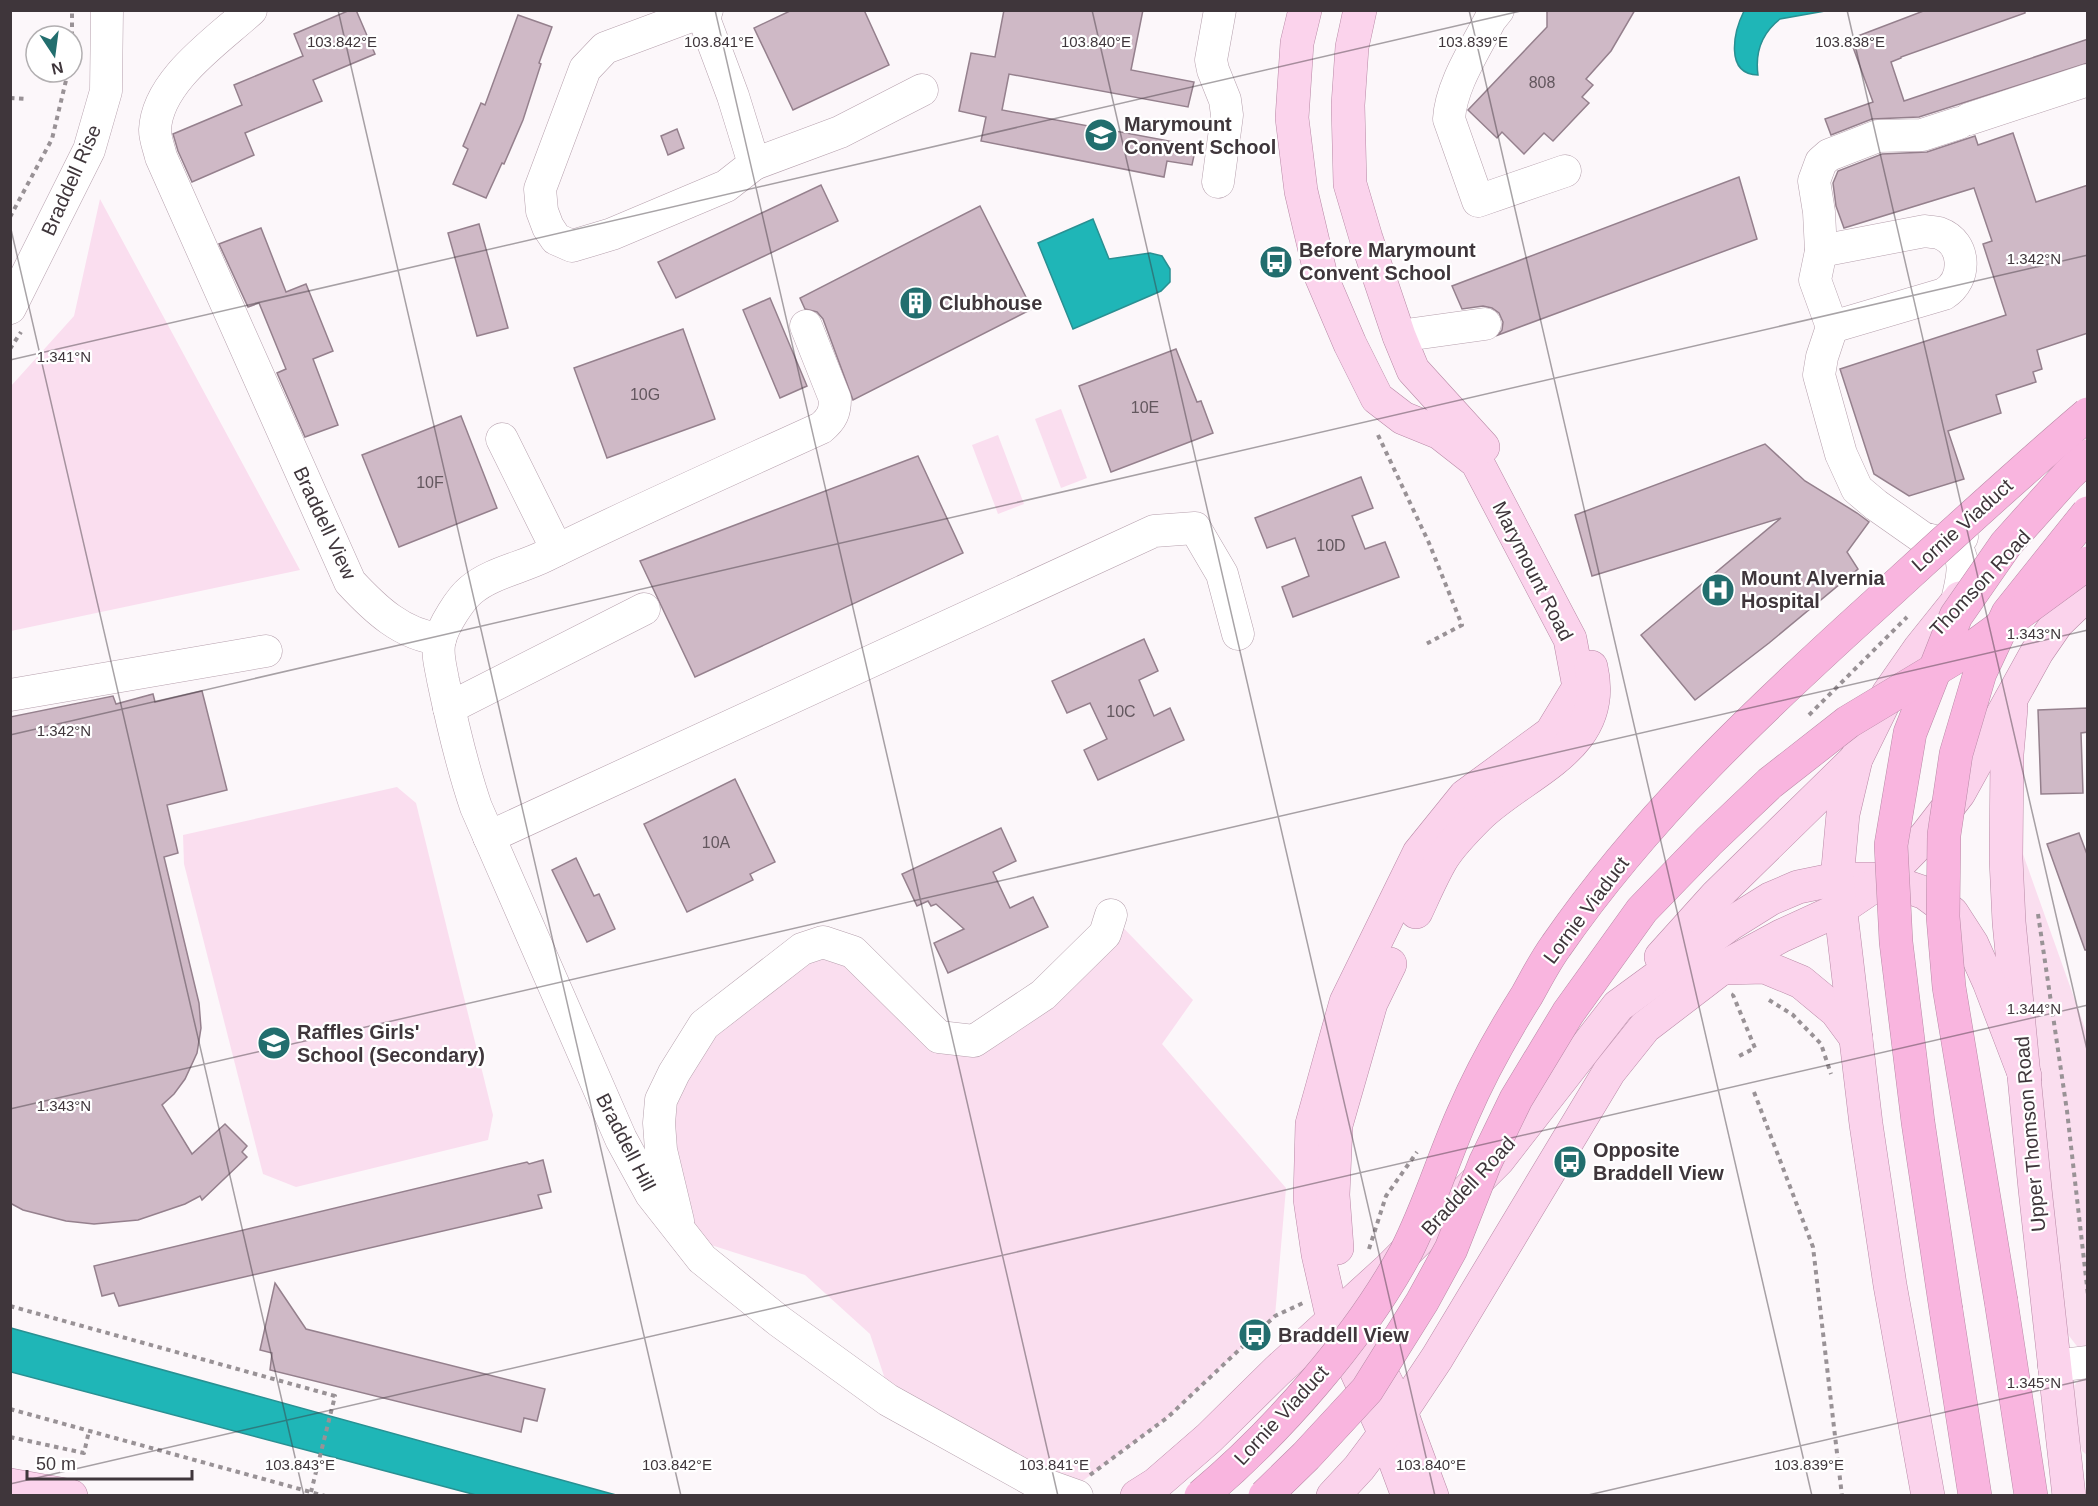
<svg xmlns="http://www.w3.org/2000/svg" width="2098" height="1506" font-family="Helvetica,sans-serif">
	<rect width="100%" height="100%" fill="#fcf7fa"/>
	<!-- green -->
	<g fill="#fadeef">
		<path d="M100 199 300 570 11 631V386L74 316Z"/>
		<path d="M1061 409 1087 478 1061 488 1035 419Z"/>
		<path d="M998 435 1024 504 998 514 972 445Z"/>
		<path d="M397 787 416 803 493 1115 488 1140 296 1187 263 1174 184 864 183 835Z"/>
		<path d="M2008 812 2087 1034V1363L2086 1358 2063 1328Z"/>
		<path d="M1111 915 1193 1000 1162 1044 1286 1188 1275 1316 1168 1417 1072 1489 891 1397 870 1334 805 1275 683 1236 667 1173 674 1073 704 1025 823 942 939 1037 974 1041Z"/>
		<path d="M2087 1371V1455L2082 1451 2072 1407 2073 1387Z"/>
	</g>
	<!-- water -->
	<g fill="#1fb6b7" stroke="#299092" stroke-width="1.5">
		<path d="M1744 11V10L1825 11 1780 19C1762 33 1755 53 1758 75 1724 74 1734 31 1744 11Z"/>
		<path d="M1093 219 1109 259 1150 253 1162 256 1170 269V282L1161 291 1073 329 1038 243Z"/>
		<path d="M11 1328 616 1495H476L11 1372Z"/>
	</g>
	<!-- building -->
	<g fill="#cfb9c6" stroke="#95808d" stroke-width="1.5">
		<path d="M350 10H356L375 54 313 80 322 101 245 133 254 155 192 182 178 151 173 134 242 105 234 85 303 56 294 34Z"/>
		<path d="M792 10H864L889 65 793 110 754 28Z"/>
		<path d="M1004 10H1143L1131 70 1194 82 1188 107 1009 74 1002 110 1196 146 1192 165 1167 161 1164 177 981 141 986 117 959 111 971 53 995 57Z"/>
		<path d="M1547 10H1635L1611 51 1586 79 1593 85 1582 97 1589 103 1553 141 1544 133 1524 154 1502 132 1497 138 1468 110 1547 27Z"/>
		<path d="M1926 10H2025V13L1901 57V58L1891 62 1904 101 2088 39V63L1919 117 1872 119 1831 135 1825 119 1873 102 1850 39Z"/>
		<path d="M518 15 552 27 539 63 541 64 523 120 504 164 502 163 486 198 453 184 468 149 463 146 481 103 485 105Z"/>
		<path d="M677 129 684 148 668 155 661 136Z"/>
		<path d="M2013 133 2036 202 2088 185V333L2037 350 2042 369 2033 372 2036 382 1996 395 2001 413 1948 431 1964 479 1909 496 1874 474 1840 369 2006 315 1983 244 1992 241 1974 188 1844 228 1836 206 1833 183 1838 171 1882 154 1927 152 1975 136 1978 145Z"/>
		<path d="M1739 177 1757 239 1498 335 1502 330 1503 322 1499 313 1492 308 1483 306 1462 309 1452 286Z"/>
		<path d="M821 185 838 221 676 298 658 262Z"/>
		<path d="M980 206 1032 309 853 400 823 319 817 312 805 309 800 298Z"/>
		<path d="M479 224 508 328 477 336 448 233Z"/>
		<path d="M261 228 286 292 306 284 333 351 313 359 338 425 305 437 277 373 286 369 259 303 248 307 219 244Z"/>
		<path d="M770 298 807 386 780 398 743 310Z"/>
		<path d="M683 329 715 419 607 458 574 368Z"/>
		<path d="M1176 349 1197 402 1201 401 1213 433 1111 472 1079 386Z"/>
		<path d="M461 416 497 508 399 547 362 455Z"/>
		<path d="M1765 444 1805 481 1857 513 1869 522 1847 552 1858 569 1769 643 1695 700 1641 635 1781 518 1592 576 1575 515Z"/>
		<path d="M918 456 963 553 695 677 640 561Z"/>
		<path d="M1361 477 1373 508 1352 516 1365 549 1385 542 1399 577 1293 617 1282 587 1309 576 1295 538 1267 548 1255 518Z"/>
		<path d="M1144 639 1158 671 1139 680 1154 716 1170 708 1184 740 1098 780 1084 750 1107 739 1090 703 1067 713 1052 681Z"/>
		<path d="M202 691 227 790 167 805 178 853 164 857 199 1003 201 1028 197 1053 185 1079 174 1094 162 1105 192 1154 225 1124 247 1146 242 1152 247 1157 202 1200 200 1196 185 1204 138 1220 94 1224 66 1221 23 1210 10 1203V717L113 696 116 704 153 694 155 702Z"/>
		<path d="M2088 708V732L2081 733 2083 793 2041 794 2038 710Z"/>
		<path d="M735 779 775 862 750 874 753 880 687 912 644 824Z"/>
		<path d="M1001 828 1016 861 993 872 1010 908 1033 897 1048 927 948 973 934 943 964 929 936 904 931 906 928 901 917 906 902 874Z"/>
		<path d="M2079 833 2088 857V950H2085L2047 844Z"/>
		<path d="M576 858 594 896 599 894 615 929 587 942 552 870Z"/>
		<path d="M543 1160 551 1192 538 1195 542 1208 119 1306 114 1293 102 1296 94 1266 527 1162 529 1164Z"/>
		<path d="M275 1283 306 1329 545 1389 537 1421 524 1418 521 1432 270 1370 272 1353 260 1350Z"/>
	</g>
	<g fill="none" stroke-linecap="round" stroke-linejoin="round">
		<defs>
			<g id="minor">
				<path d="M251 10C217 41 157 81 155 130 155 139 159 148 161 157L350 582C375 609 402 635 440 639"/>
				<path d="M1498 10 1490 20C1475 50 1451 85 1449 119L1478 201 1565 171"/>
				<path d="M702 13 733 96 754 164 726 186 612 234 572 246 556 239 548 227 542 211 540 189 585 69 605 48 707 10"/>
				<path d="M1969 119 2088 80"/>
				<path d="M1959 123 1922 135 1878 136 1829 155 1821 162 1814 181 1819 212 1821 251 1815 280 1832 327 1822 357 1819 375 1841 454 1857 489 1876 505 1923 538 1938 542 1953 544 1962 537"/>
				<path d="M754 164 840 132 922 90"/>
				<path d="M1218 182 1227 115 1225 100 1213 70 1211 60 1220 10"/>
				<path d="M1821 251 1925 231C1929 232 1935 232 1939 233 1967 243 1967 280 1944 294L1832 327"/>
				<path d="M10 308 89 150 106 91 107 10"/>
				<path d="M806 326 835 399C835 412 832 419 821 428 729 470 636 511 545 556 521 568 491 573 471 590 460 599 443 626 440 640 436 652 441 668 443 680 452 723 462 766 476 807L621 1139 651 1194 702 1259 779 1321 888 1400 1032 1480 1077 1496"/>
				<path d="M1399 336 1485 324"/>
				<path d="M502 439 557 550"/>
				<path d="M1953 544C1969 561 1961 581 1957 601"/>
				<path d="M10 695 266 651"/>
				<path d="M449 708 644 609"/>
				<path d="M489 837 1154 531 1195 528 1222 574 1238 634"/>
				<path d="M678 1221 661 1150 659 1123 661 1100 674 1073 704 1025 802 949 823 942 853 952 939 1037 974 1041 1043 995 1105 934 1111 915"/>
				<path d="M2054 1366 2088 1362"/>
			</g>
			<g id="major">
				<path d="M1305 10 1297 43 1292 118 1301 191 1321 276 1350 344 1377 398 1403 418 1440 433 1477 462 1570 639 1579 687 1551 733 1465 796 1419 853 1346 1002 1312 1124 1310 1199 1318 1254 1333 1320 1385 1434 1408 1496"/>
				<path d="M1360 10 1352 47 1348 105 1350 184 1366 238 1399 336 1413 370 1483 447"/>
				<path d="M2011 708 2007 754 2006 859 2009 922 2035 1189 2069 1496"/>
				<path d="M1416 912C1424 895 1432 876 1442 859 1451 844 1466 829 1478 817 1525 771 1610 748 1591 667"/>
				<path d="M1661 957 1716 896 1856 759"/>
				<path d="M1725 968 1765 967 1801 982 1836 1011 1856 1038"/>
				<path d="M1337 1248 1333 1195 1336 1125 1371 1003 1390 964"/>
				<path d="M1373 1356 1401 1412 1432 1496"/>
				<path d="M10 1485 71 1496"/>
				<path d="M1137 1496 1156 1484 1209 1438 1277 1371 1389 1269 1498 1160 1618 1006 1730 924 1770 899 1798 887 1837 879H1884L1925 893 1952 913 1972 944 1989 982 2025 1076"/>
				<path d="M1333 1496 1359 1468 1401 1412 1437 1358 1609 1072 1645 1027 1722 968 1781 936 1840 909 1884 879 1925 837 1959 793 2037 652 2057 623 2088 593"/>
				<path d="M1928 1496 1890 1285 1866 1124 1837 879 1843 814 1856 759 1888 694 1920 648 1960 598"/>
			</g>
			<g id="highway">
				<path d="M2001 1301 2031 1496"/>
				<path d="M1946 1310 1975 1496"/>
			</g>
		</defs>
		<!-- minor casing -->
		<use href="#minor" stroke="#b6a0ad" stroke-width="33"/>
		<!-- major casing -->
		<use href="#major" stroke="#b889a6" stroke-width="34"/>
		<!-- highway casing -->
		<use href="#highway" stroke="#b889a6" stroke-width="34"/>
		<!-- path -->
		<g stroke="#999296" stroke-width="4" stroke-dasharray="4.5 4.5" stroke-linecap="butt">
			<path d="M72 36V10"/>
			<path d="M10 98 26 99"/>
			<path d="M10 217 52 139 68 72"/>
			<path d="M10 349 21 332"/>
			<path d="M1378 435 1429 543 1462 625 1426 644"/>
			<path d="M1809 715 1907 617"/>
			<path d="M2038 914 2067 1111 2088 1295"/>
			<path d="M1734 994 1733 995 1755 1048 1739 1056"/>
			<path d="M1769 1000 1793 1015 1821 1044 1831 1074"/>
			<path d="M1754 1092 1813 1247 1842 1496"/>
			<path d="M1369 1249 1386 1196 1417 1152"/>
			<path d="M10 1306 335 1396 311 1492"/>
			<path d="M10 1409 325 1496"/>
			<path d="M10 1437 84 1453 89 1431"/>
			<path d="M1090 1475 1168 1417 1275 1316 1303 1303"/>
		</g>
		<!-- minor -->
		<use href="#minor" stroke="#fff" stroke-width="32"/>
		<!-- major -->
		<use href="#major" stroke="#fbd3ec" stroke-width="33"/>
		<!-- highway -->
		<use href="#highway" stroke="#f9b5df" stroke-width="33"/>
		<defs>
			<g id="highway-bridge">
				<path d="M2001 1301 1949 987 1943 917 1944 835 1956 754 1980 673 2008 613 2088 513"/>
				<path d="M1946 1310 1918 1122 1896 942 1891 845 1910 733 1956 616 2006 544 2068 475 2088 456"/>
				<path d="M1201 1496C1277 1432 1359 1339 1406 1252 1429 1207 1443 1159 1463 1114 1481 1072 1503 1033 1527 995 1536 979 1545 961 1556 946 1645 817 1760 709 1876 604 1946 540 2015 476 2088 414"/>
				<path d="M1265 1496 1306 1456 1367 1390 1422 1302 1451 1249 1485 1163 1516 1099 1568 1013 1642 910 1709 841 1770 783 1848 722 1976 645 2088 563"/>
			</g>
		</defs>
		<!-- highway-bridge casing -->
		<use href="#highway-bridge" stroke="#b889a6" stroke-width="34" stroke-linecap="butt"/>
		<!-- highway-bridge -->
		<use href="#highway-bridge" stroke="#f9b5df" stroke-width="33"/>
	</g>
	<!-- ticks -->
	<path fill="none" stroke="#3f363b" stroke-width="1.5" stroke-opacity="0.45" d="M338 10 681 1496M715 10 1058 1496M1092 10 1435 1496M1469 10 1812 1496M1847 10 2088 1054M10 225 304 1496M10 360 1525 10M10 735 2088 255M10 1109 2088 630M10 1484 2088 1005M1584 1496 2088 1379"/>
	<!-- icons -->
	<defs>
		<symbol id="school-disc" viewBox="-11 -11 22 22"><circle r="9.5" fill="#226e6e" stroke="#fff"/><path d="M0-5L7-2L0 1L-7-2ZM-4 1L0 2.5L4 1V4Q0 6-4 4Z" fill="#fff"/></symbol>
		<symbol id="bus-disc" viewBox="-11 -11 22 22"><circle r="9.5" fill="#226e6e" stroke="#fff"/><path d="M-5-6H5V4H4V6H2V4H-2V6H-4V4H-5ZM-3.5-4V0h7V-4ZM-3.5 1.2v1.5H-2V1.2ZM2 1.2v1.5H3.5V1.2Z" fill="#fff"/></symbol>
		<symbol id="building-disc" viewBox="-11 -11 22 22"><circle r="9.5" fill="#226e6e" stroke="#fff"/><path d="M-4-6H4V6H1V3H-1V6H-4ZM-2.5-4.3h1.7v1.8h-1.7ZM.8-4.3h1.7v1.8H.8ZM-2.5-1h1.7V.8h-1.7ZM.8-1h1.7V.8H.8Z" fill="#fff"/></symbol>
		<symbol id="hospital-disc" viewBox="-11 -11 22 22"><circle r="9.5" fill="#226e6e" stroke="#fff"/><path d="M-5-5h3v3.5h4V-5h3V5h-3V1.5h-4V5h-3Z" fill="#fff"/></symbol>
	</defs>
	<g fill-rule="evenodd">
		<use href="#school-disc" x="1082" y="116" width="38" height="38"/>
		<use href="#bus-disc" x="1257" y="243" width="38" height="38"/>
		<use href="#building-disc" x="897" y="284" width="38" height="38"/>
		<use href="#hospital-disc" x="1699" y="571" width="38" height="38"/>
		<use href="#school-disc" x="255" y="1024" width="38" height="38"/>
		<use href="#bus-disc" x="1551" y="1143" width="38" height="38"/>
		<use href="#bus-disc" x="1236" y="1316" width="38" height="38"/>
	</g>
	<g text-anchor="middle" stroke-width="4.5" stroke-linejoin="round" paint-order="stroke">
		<!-- number labels -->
		<g font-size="16" fill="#63575e">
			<text x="1542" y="88">808</text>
			<text x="645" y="400">10G</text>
			<text x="1145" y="413">10E</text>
			<text x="430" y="488">10F</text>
			<text x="1331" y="551">10D</text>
			<text x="1121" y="717">10C</text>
			<text x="716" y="848">10A</text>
		</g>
		<!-- poi labels -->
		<g font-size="20" font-weight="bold" fill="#3f363b" stroke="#fff" text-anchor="start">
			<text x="1124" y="131">Marymount<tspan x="1124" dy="23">Convent School</tspan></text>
			<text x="1299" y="257">Before Marymount<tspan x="1299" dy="23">Convent School</tspan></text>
			<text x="939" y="310">Clubhouse</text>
			<text x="1741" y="585">Mount Alvernia<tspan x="1741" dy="23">Hospital</tspan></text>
			<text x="297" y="1039">Raffles Girls'<tspan x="297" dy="23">School (Secondary)</tspan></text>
			<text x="1593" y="1157">Opposite<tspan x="1593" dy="23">Braddell View</tspan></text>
			<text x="1278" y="1342">Braddell View</text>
		</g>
		<!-- street labels -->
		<g font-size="20" fill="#3f363b" stroke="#fff">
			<text transform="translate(71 180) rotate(-66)" y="7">Braddell Rise</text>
			<text transform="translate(325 523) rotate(65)" y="7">Braddell View</text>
			<text transform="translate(1962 525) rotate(-42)" y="7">Lornie Viaduct</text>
			<text transform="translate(1533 571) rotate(63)" y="7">Marymount Road</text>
			<text transform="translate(1980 583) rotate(-47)" y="7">Thomson Road</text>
			<text transform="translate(1586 910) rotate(-53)" y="7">Lornie Viaduct</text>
			<text transform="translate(2030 1134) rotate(-95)" y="7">Upper Thomson Road</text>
			<text transform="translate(626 1142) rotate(63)" y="7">Braddell Hill</text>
			<text transform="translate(1468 1186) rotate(-47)" y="7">Braddell Road</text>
			<text transform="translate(1281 1415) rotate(-47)" y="7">Lornie Viaduct</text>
		</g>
	</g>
	<g font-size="15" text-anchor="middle" fill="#3f363b" stroke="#fff" stroke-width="4.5" stroke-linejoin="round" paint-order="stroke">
		<text x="342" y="47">103.842°E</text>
		<text x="719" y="47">103.841°E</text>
		<text x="1096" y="47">103.840°E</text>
		<text x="1473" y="47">103.839°E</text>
		<text x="1850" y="47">103.838°E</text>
		<text x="2034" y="264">1.342°N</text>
		<text x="64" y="362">1.341°N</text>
		<text x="2034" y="639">1.343°N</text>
		<text x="64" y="736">1.342°N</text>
		<text x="2034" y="1014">1.344°N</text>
		<text x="64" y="1111">1.343°N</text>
		<text x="2034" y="1388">1.345°N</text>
		<text x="300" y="1470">103.843°E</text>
		<text x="677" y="1470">103.842°E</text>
		<text x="1054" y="1470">103.841°E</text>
		<text x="1431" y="1470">103.840°E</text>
		<text x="1809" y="1470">103.839°E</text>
	</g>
	<!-- border -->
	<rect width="2098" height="1506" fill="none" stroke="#3f363b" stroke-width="24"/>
	<!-- north arrow -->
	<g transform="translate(54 54) rotate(167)"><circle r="28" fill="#ffffff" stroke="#b2afb1" stroke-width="1.5"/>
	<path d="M0-4.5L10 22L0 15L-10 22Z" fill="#226e6e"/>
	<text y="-9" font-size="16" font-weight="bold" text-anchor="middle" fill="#3f363b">N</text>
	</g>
	<!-- scale -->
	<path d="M27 1470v9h165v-9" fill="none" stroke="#3f363b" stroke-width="3"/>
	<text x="36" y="1470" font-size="18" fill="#3f363b" stroke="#ffffff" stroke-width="4.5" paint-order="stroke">50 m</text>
</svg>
